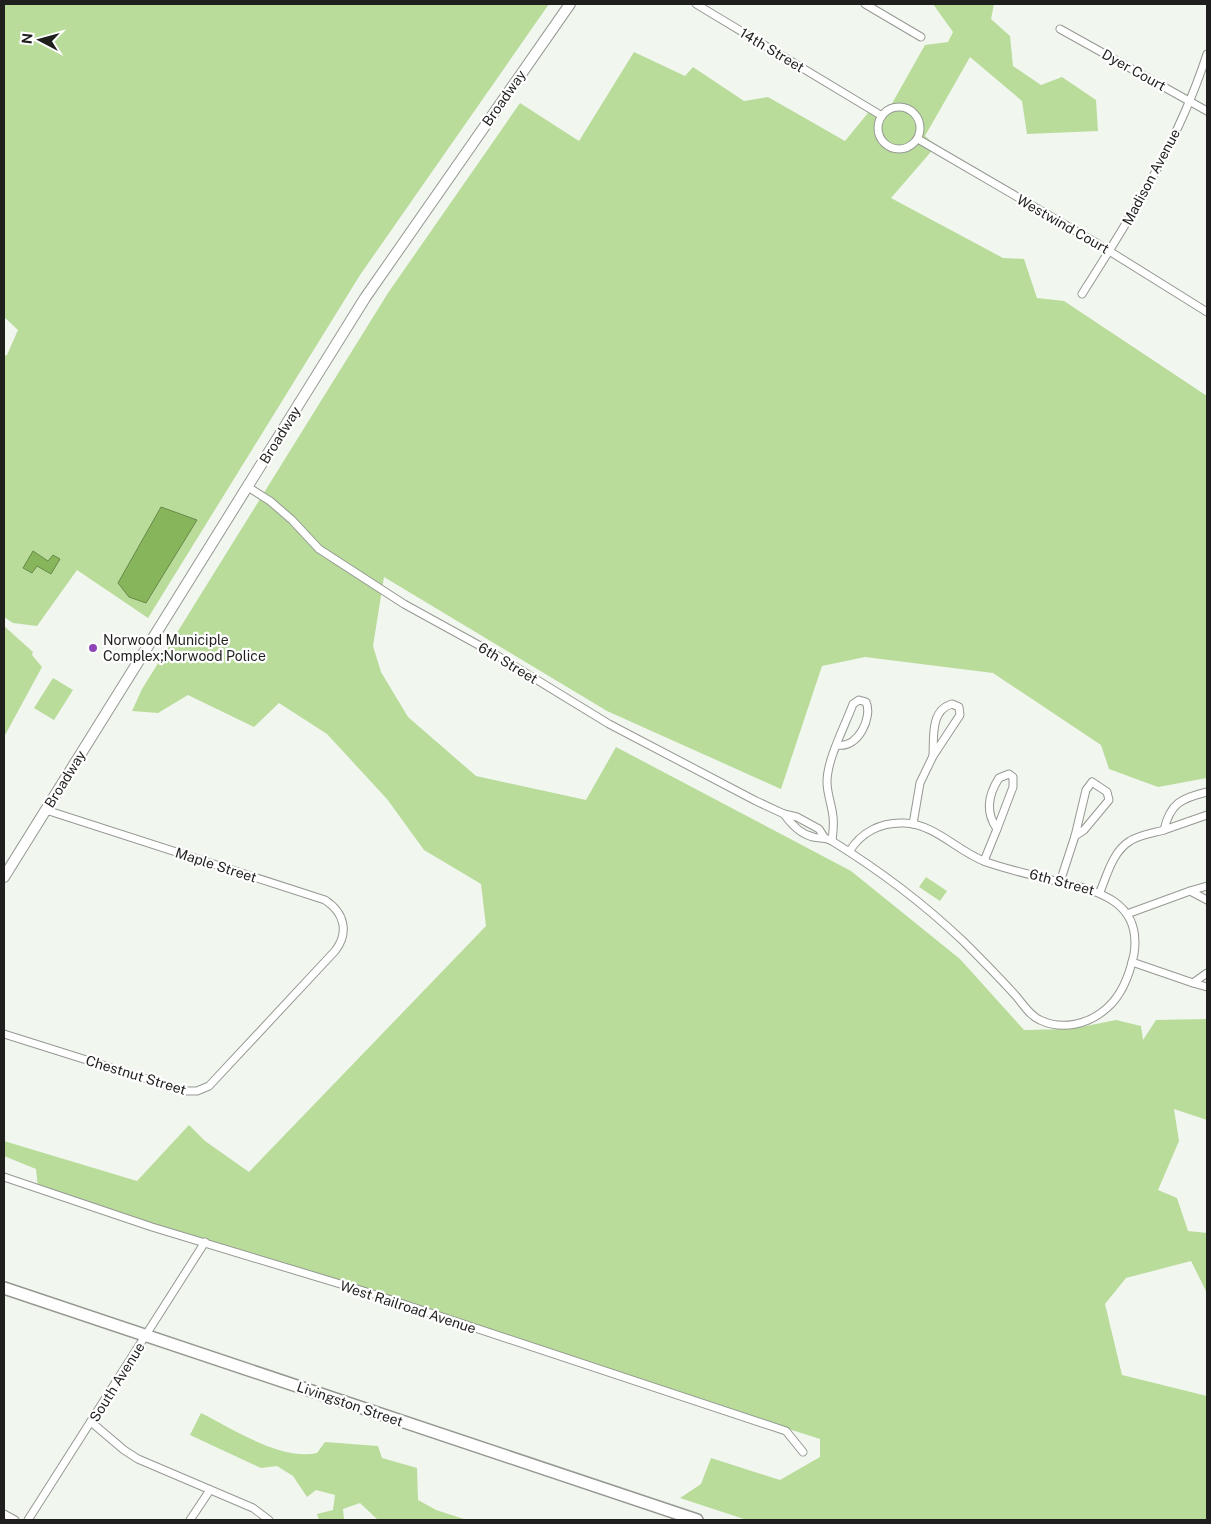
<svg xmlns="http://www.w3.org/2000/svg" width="1211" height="1524" font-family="'Public Sans',sans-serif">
	<rect width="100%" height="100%" fill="#f1f6ee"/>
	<!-- green -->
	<g fill="#b9dc9b">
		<path d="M4 4H549L360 275 148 618 77 570 37 626 13 623 4 617V356L7 355 18 330 4 317Z"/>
		<path d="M933 4H994L991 19 1010 36 1013 66 1041 85 1062 77 1096 100 1098 131 1027 134 1022 101 970 57 925 136 936 146 891 198 1003 258 1024 259 1037 298 1064 301 1207 396V778L1158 787 1109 769 1101 745 993 673 865 657 822 666 781 789 607 711 384 577 373 646 381 672 408 717 476 776 586 800 616 747 851 871 960 959 1024 1030 1071 1029 1116 1020 1141 1026 1143 1040 1156 1020 1207 1019V1120L1174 1109 1179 1141 1158 1190 1177 1198 1188 1231 1207 1233V1293L1191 1261 1126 1278 1105 1304 1122 1375 1207 1396V1520H747L680 1498 701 1484 711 1458 780 1480 820 1457V1439L59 1196 38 1188 36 1169 4 1156V1141L137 1181 189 1125 205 1141 249 1172 486 926 481 884 424 850 387 799 327 734 279 703 254 727 188 695 158 713 132 711 142 689 388 293 520 103 579 141 634 52 685 76 693 67 744 101 768 97 845 141 872 108 886 114 925 45 948 42 953 32Z"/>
		<path d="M4 626 33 652 32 655 42 667 4 737Z"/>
		<path d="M53 678 73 690 54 720 34 708Z"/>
		<path d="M926 877 947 891 940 901 919 887Z"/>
		<path d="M201 1413C233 1429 281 1461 317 1453L325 1442 378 1446 382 1458 417 1468 418 1500 436 1510 467 1520H378L360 1503 343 1509 344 1520H319L317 1514 333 1510 335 1495 316 1490 307 1497 293 1476 277 1466 261 1468 190 1435Z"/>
	</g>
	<!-- water -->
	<g fill="#87b55c" stroke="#688849">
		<path d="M161 507 197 520 146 603 129 597 118 583Z"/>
		<path d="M33 551 48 561 53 555 60 559 51 574 37 566 32 573 23 568Z"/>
	</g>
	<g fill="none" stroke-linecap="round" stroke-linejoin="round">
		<defs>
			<g id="street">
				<path d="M696 4 882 116"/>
				<path d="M865 4 921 37"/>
				<path d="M1060 29 1207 111"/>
				<circle cx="899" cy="128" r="21"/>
				<path d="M918 139 1098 244 1207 312"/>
				<path d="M1082 294C1131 217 1179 141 1207 54"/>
				<path d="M248 487 270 501 292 520 319 549 404 604 493 653 609 724 756 801 784 814 797 817 819 829 824 837"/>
				<path d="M952 704 959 707 960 715 933 756C934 738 930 710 952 704Z"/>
				<path d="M1009 774 1013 777V787L997 829C985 812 988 795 999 778Z"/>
				<path d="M1092 782 1107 792 1109 800 1084 830 1075 836 1086 790Z"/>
				<path d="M1207 792C1182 798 1170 803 1164 830L1207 815"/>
				<path d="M784 814C791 824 800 834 813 837 820 839 825 837 832 841 879 870 923 903 963 941 981 959 999 977 1016 996 1023 1004 1030 1016 1040 1020 1063 1031 1089 1024 1107 1008 1122 995 1130 973 1134 954 1142 902 1099 891 1060 882 1035 876 1009 870 986 862 957 851 935 824 904 823 881 822 861 832 849 852"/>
				<path d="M913 824 920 783 933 756"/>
				<path d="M832 841C833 833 834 825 833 817 832 805 827 794 827 782 827 759 845 726 853 704L859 700 866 702C873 717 858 749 837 745"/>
				<path d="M984 861 997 829"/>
				<path d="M1060 882 1075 836"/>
				<path d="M1207 886 1190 891 1207 900"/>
				<path d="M1100 892C1107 875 1113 851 1130 841 1139 835 1153 833 1164 830"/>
				<path d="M1127 914 1190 891"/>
				<path d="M1132 962 1193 983"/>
				<path d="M1207 973 1193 983 1207 987"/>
				<path d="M4 1034 185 1091H197L209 1086 335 951C349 933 345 913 325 900L46 810"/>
				<path d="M4 1177 152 1227 370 1293 786 1431 803 1452"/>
				<path d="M91 1422 124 1450 138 1459 253 1508 269 1520"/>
				<path d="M4 1514 15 1520"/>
				<path d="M28 1520 205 1242"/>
				<path d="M190 1520 210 1490"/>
			</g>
			<path id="secondary" d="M4 877 365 298 570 4"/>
			<path id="primary" d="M4 1288 697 1520"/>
		</defs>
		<!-- street casing -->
		<use href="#street" stroke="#959992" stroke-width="9"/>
		<!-- secondary casing -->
		<use href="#secondary" stroke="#959992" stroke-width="12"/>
		<!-- primary casing -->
		<use href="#primary" stroke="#959992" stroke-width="14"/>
		<!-- street -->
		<use href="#street" stroke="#fff" stroke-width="7"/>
		<!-- secondary -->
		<use href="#secondary" stroke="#fff" stroke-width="10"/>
		<!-- primary -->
		<use href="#primary" stroke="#fff" stroke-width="11"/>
	</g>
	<!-- markers -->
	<circle fill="#8e45b8" stroke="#fff" stroke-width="2" cx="93" cy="648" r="5"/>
	<g text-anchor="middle" stroke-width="4.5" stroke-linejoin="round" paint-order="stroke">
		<!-- street labels -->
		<g font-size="14" fill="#1f201d" stroke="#fff">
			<text transform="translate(772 50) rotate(31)" y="5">14th Street</text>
			<text transform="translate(1134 70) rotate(29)" y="5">Dyer Court</text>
			<text transform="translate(504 98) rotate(-55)" y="5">Broadway</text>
			<text transform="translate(1151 177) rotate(-62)" y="5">Madison Avenue</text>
			<text transform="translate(1063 224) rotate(30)" y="5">Westwind Court</text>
			<text transform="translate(280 435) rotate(-58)" y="5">Broadway</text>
			<text transform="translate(508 663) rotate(31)" y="5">6th Street</text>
			<text transform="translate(65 779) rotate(-58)" y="5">Broadway</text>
			<text transform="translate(216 865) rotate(18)" y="5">Maple Street</text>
			<text transform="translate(1062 882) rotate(15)" y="5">6th Street</text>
			<text transform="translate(136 1075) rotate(17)" y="5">Chestnut Street</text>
			<text transform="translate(408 1307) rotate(18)" y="5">West Railroad Avenue</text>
			<text transform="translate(117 1382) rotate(-58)" y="5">South Avenue</text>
			<text transform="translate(350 1404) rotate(19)" y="5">Livingston Street</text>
		</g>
		<!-- poi labels -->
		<g font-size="14" fill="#1f201d" stroke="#fff" text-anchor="start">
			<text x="103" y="645">Norwood Municiple<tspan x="103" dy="16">Complex;Norwood Police</tspan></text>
		</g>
	</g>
	<!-- border -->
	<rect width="1211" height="1524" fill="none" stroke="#1f201d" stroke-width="10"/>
	<!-- north arrow -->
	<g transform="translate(40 40) rotate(276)" stroke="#ffffff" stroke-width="4" paint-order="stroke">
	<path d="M0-4L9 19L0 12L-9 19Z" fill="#1f201d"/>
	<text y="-8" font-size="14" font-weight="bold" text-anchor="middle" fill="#1f201d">N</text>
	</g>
</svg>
